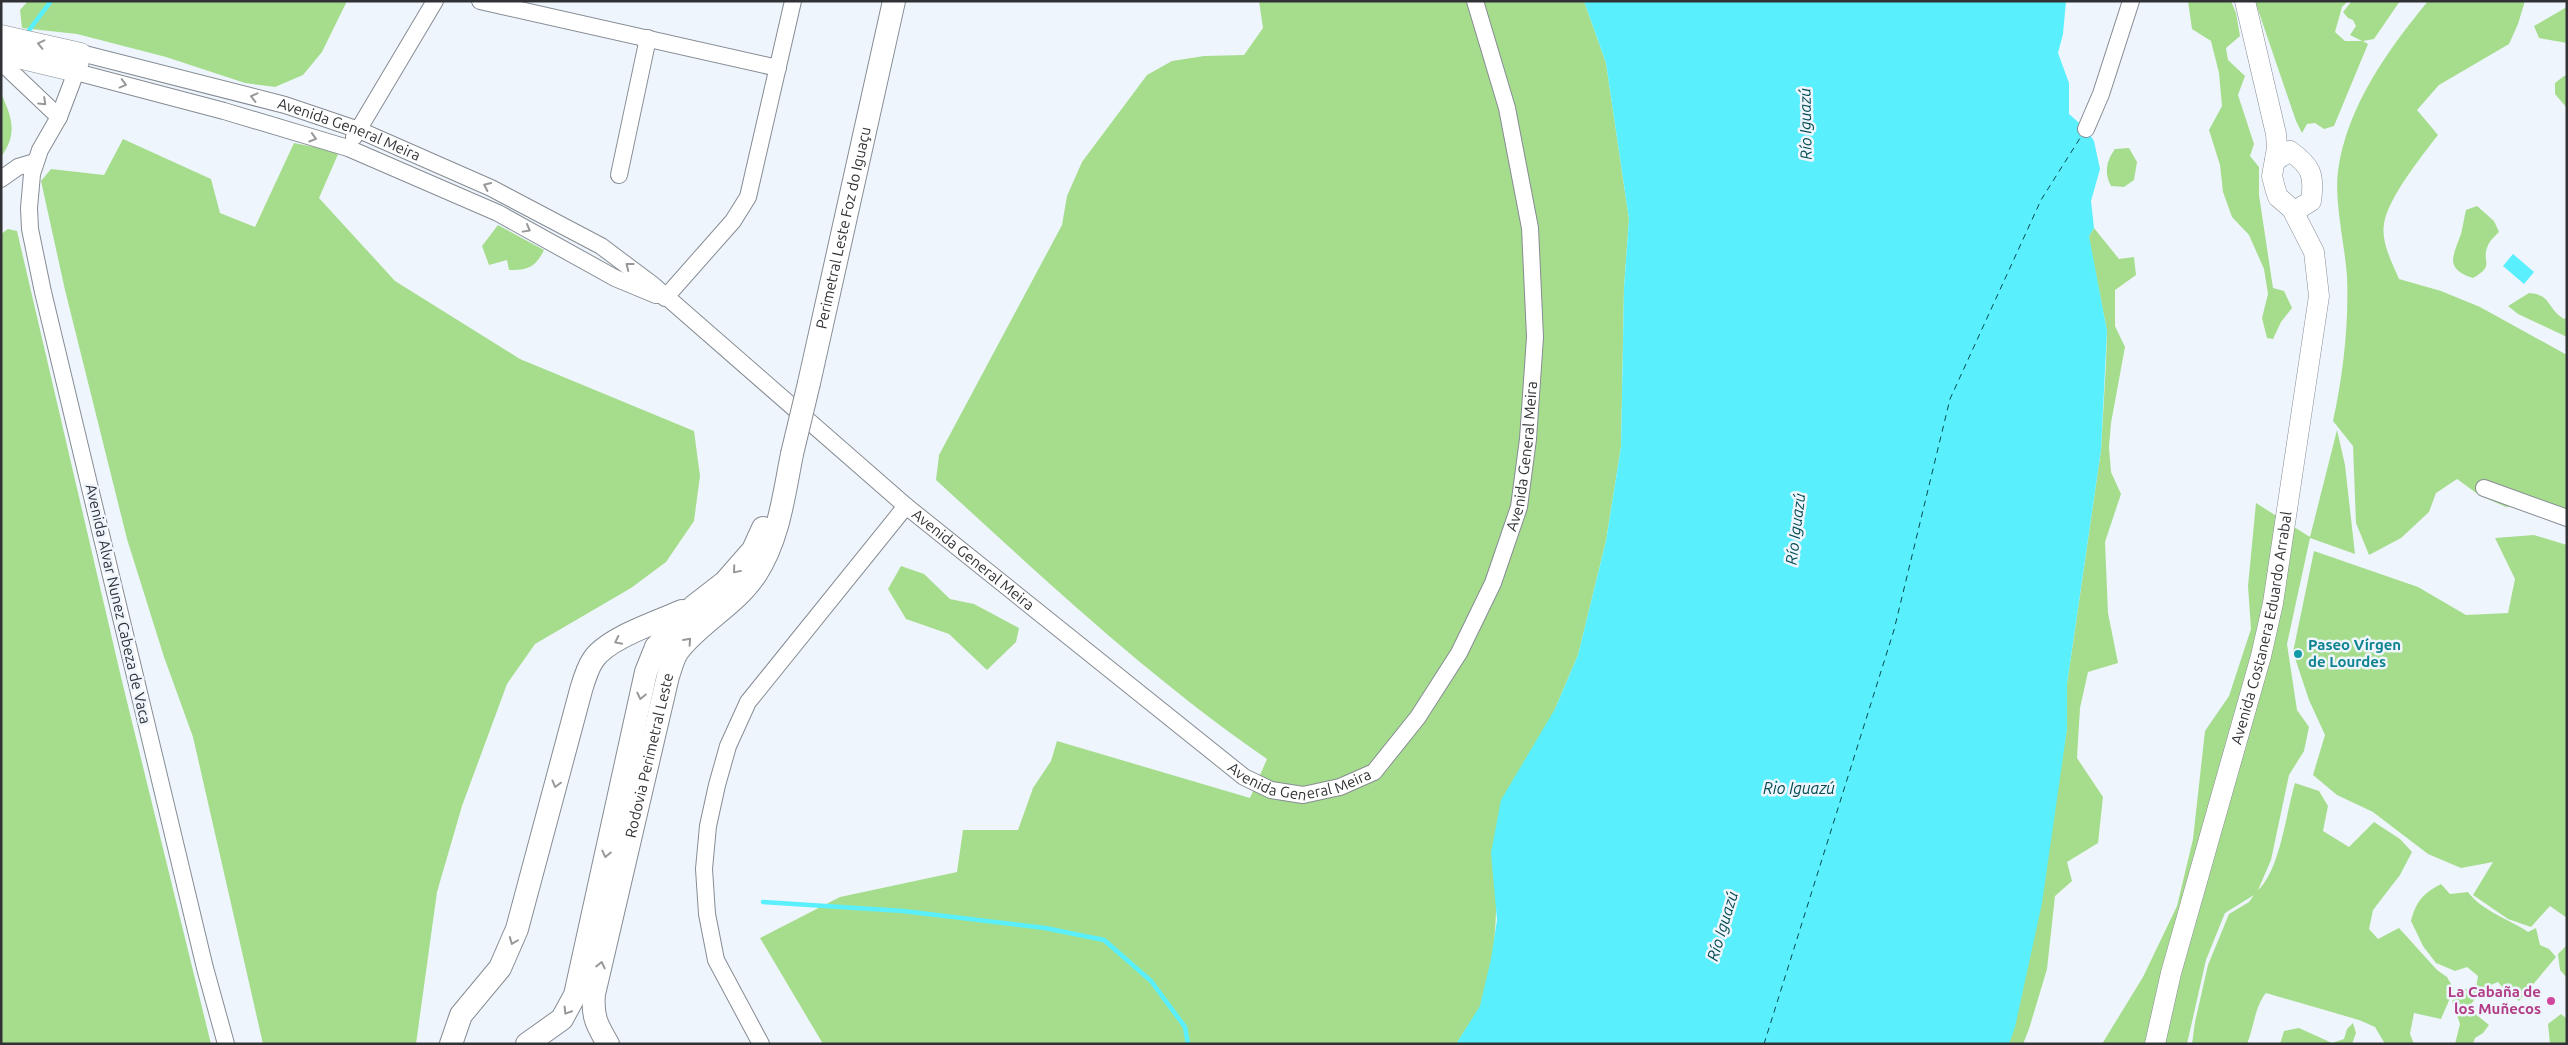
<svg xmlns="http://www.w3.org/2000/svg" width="2568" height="1045" font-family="Ubuntu,sans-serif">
	<rect width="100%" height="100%" fill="#eef5fd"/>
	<!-- green -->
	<g fill="#a6dd8d">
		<path d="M28 1H347L322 52 303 75 275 87 245 83 166 57 77 34 22 28 20 10Z"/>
		<path d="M1259 1H1584L1606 63 1629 219 1624 288 1621 447 1606 541 1578 655 1555 709 1496 900C1497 926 1491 984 1480 1007 1473 1020 1464 1032 1456 1044H823L760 938 840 897 957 872 963 830H1018L1033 788 1051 761 1057 741 1250 798 1267 759C1148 677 1042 577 936 480L939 455 1062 225 1067 196 1082 162 1147 75 1172 61 1204 56 1244 55 1263 28Z"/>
		<path d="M2188 1H2231L2236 13 2240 36 2226 48 2228 60 2245 76 2238 95 2254 144 2250 156 2259 167V195L2273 288 2284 291 2292 308 2281 322 2273 339 2267 338 2262 318 2268 294 2264 269 2249 235 2232 217 2223 192 2220 165 2209 130 2222 106 2219 73 2211 41 2192 29Z"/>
		<path d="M2255 1H2348L2342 7 2335 32 2345 41H2362L2350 35 2356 26 2353 20 2348 18 2343 12 2352 1H2400L2374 39 2363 41 2368 44 2334 126 2324 129 2315 123 2307 124 2302 133 2296 121Z"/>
		<path d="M2428 1H2525L2518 24 2509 44 2439 85 2417 110 2438 135C2421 157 2388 198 2384 224 2381 243 2392 262 2399 279L2441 291 2480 307 2567 355V519L2526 504 2506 507 2479 495 2457 479 2436 493 2429 512 2401 538 2369 555 2356 523 2353 446 2333 421C2343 375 2349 324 2347 277 2345 245 2334 202 2338 171 2347 106 2388 50 2428 1Z"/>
		<path d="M2567 7V43L2539 38 2534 26Z"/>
		<path d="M2564 76H2567V108L2555 94V83Z"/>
		<path d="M1 93C12 118 18 133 1 157Z"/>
		<path d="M123 139 211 179 220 213 255 227 294 143 339 152 319 198 395 281 520 359 694 431 700 476 694 521 666 562 631 588 535 644 507 684 462 806 437 892 416 1044H263L193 737 164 657 127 539 65 290 41 181 51 169 104 175Z"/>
		<path d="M2129 148 2137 162 2134 180 2124 187 2111 186C2104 173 2106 161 2115 149Z"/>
		<path d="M2477 206 2494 221 2499 232C2494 237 2489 241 2487 248 2482 263 2495 265 2473 278 2444 269 2453 256 2461 234 2463 226 2464 218 2466 210Z"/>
		<path d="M498 225 544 250C535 268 528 270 509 270L507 260 489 265 482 246Z"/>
		<path d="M2094 228 2119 259 2134 257 2136 275 2115 290V326L2125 347 2111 423 2109 447 2111 472 2121 494 2105 542 2108 613 2118 663 2088 672 2080 708 2077 758 2103 797 2098 843 2067 862 2072 881 2055 896 2047 969 2029 1029 2023 1044H2009L2019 1006 2067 729V684L2101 450 2106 363 2107 331 2090 244 2089 236Z"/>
		<path d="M8 229 17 231 121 677 211 1044H1V234Z"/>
		<path d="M2529 293C2551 294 2547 309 2564 319L2567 317V337L2518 314 2508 306Z"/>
		<path d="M2337 430 2345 465 2355 554 2310 538 2287 644 2297 710 2309 727 2304 751 2289 775 2271 860 2258 890C2280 870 2286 813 2295 783L2319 791 2328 806 2323 831 2349 847 2374 822 2400 839 2412 852 2400 875 2373 910 2369 929 2378 939 2399 928 2437 970 2447 977 2454 989 2441 1019 2414 1013 2410 1034 2414 1044H2385L2375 1027 2359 1020 2266 993C2255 1006 2254 1027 2247 1044H2192L2195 1022 2208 965 2229 914 2249 902 2254 895 2225 913 2206 960 2187 1044H2102L2143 977 2177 906 2193 839 2205 731 2229 696 2251 629 2248 586 2256 503 2310 537Z"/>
		<path d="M2534 535 2567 545V918L2550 906 2531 927 2508 919 2473 895 2493 862 2461 868 2428 854 2373 812 2337 795 2313 775 2325 735 2309 700 2293 652 2314 551 2418 587 2466 615 2508 613 2515 579 2495 538Z"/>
		<path d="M901 566 924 574 950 599 974 604 1019 628 1016 642 987 670 949 634 906 619 888 589Z"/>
		<path d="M2441 884 2450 894 2468 892C2482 911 2509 919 2528 932L2536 928 2540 945 2549 949 2556 957 2519 1001 2507 993 2498 982C2484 987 2477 996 2468 1008L2489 1025 2483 1033 2475 1038 2473 1044H2455L2460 1024 2452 1001 2464 989 2476 988 2478 976 2467 967 2455 971 2436 963 2423 946 2411 921C2416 902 2423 893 2441 884Z"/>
		<path d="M2567 945V978L2560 970 2558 954Z"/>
		<path d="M2561 1014 2567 1019V1044H2550L2548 1024Z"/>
		<path d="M2353 1023 2356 1033 2352 1044H2280L2284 1031 2299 1028 2332 1043 2344 1039 2347 1029Z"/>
	</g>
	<!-- water -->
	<g fill="#59effd">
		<path d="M1584 1H2066L2063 34 2058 53 2069 83V114L2086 129 2094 141 2100 169 2091 201 2094 228 2089 236 2107 331 2101 450 2067 684V729L2042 903 2015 1027 2009 1044H1456L1480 1006 1491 959 1497 920 1491 853 1501 800 1555 709 1578 655 1606 541 1621 447 1624 288 1629 219 1606 63Z"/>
		<path d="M2513 254 2534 272 2524 284 2503 266Z"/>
	</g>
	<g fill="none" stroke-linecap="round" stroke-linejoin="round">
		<!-- stream -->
		<g stroke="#59effd" stroke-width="4.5">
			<path d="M27 33 51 1"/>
			<path d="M763 902 903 911 1045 928 1104 940 1151 981 1185 1027 1188 1044"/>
		</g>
		<!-- ferry -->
		<path stroke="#054b51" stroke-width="1" stroke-dasharray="6 5" stroke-linecap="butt" d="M1764 1044 1894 630 1950 399 2041 200 2082 135"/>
		<defs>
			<g id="minor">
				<path d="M480 1 778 68"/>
				<path id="s1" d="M81 53 285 105 359 130 491 188 601 246 653 285 906 506 1244 777 1271 790 1303 795 1340 787 1374 772 1418 717 1459 653 1493 583 1519 507 1528 439 1535 337 1530 228 1507 108 1475 1"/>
				<path d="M1 62 59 117"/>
				<path d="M2086 129 2101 94 2131 1"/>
				<path d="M354 137 435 1"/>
				<path d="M619 175 648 38"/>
				<path d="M1 179 18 167 35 162"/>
				<path d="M665 298 733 221 748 197 793 1"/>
				<path d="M2484 488 2567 518"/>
				<path d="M226 1044 205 968 43 292 30 229 29 208 32 174 40 150 59 117 76 72 224 111 348 148 498 213 615 278 656 295"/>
				<path d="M761 1044 716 960 707 914 704 869 708 826 717 785 728 746 748 702 906 506"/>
			</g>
			<g id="major">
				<path d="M1 35 81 53 76 72 1 54"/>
				<path d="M2275 161 2290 151C2311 166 2315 175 2311 201L2298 209H2292"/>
				<path id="s2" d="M2155 1044 2171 973 2261 656 2273 603 2319 296 2314 252 2292 209 2278 197 2275 188 2272 176 2277 148 2276 134 2245 1"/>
			</g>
			<g id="highway">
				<path id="s3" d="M809 383 894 1"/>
				<path d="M451 1044 461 1015 500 968 517 929 581 690C584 680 587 669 593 660 607 638 658 622 682 611"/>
				<path d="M527 1044 562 1019 575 995 646 672 656 647 694 606 725 582 753 550 763 528"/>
				<path id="s4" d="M608 1044C597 1025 592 1017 594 994L668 676C671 668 673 658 678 651 700 622 736 605 756 574 779 539 784 494 792 454"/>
			</g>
		</defs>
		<!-- minor casing -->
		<use href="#minor" stroke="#868c93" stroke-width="18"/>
		<!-- major casing -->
		<use href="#major" stroke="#868c93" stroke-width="21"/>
		<!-- highway casing -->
		<use href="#highway" stroke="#868c93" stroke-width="24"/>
		<!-- minor -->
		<use href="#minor" stroke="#fff" stroke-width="16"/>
		<!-- major -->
		<use href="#major" stroke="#fff" stroke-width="20"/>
		<!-- highway -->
		<use href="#highway" stroke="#fff" stroke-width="22"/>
		<defs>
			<path id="highway-bridge" d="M792 454 809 383"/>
		</defs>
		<!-- highway-bridge casing -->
		<use href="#highway-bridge" stroke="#868c93" stroke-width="24" stroke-linecap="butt"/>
		<!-- highway-bridge -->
		<use href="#highway-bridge" stroke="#fff" stroke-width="22"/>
	</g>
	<!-- one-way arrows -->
	<defs><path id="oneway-chevron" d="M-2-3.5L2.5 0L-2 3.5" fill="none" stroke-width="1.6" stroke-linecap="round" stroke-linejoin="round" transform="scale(1.25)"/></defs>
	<g stroke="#98989a">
		<use href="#oneway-chevron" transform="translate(41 44) rotate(-167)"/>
		<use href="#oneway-chevron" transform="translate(123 84) rotate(15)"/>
		<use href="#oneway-chevron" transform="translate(254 97) rotate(-166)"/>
		<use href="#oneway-chevron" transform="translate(43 102) rotate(44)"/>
		<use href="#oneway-chevron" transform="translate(313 138) rotate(17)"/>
		<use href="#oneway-chevron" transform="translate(487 186) rotate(-155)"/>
		<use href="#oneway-chevron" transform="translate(527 229) rotate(29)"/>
		<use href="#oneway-chevron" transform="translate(629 266) rotate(-142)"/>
		<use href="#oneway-chevron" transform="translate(736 570) rotate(130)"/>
		<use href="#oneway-chevron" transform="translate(618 641) rotate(154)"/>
		<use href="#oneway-chevron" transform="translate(688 641) rotate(-48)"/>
		<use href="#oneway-chevron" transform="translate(641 696) rotate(102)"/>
		<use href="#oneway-chevron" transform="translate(556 784) rotate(105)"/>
		<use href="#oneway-chevron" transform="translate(606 854) rotate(102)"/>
		<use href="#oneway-chevron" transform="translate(513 941) rotate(111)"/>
		<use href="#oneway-chevron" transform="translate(601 965) rotate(-77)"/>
		<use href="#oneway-chevron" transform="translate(567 1011) rotate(122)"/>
	</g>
	<!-- markers -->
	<circle fill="#0f9aa8" stroke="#eef5fd" stroke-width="2" cx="2298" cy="654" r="5"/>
	<circle fill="#d1479c" stroke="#eef5fd" stroke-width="2" cx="2551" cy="1001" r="5"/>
	<g text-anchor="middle" stroke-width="5" stroke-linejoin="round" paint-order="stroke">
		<!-- street labels -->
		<g font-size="15" fill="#303235" stroke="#eef5fd">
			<text dy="5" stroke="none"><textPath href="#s1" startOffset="279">Avenida General Meira</textPath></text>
			<text dy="5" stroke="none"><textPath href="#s3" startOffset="159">Perimetral Leste Foz do Iguaçu</textPath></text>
			<text dy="5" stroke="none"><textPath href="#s1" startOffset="1884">Avenida General Meira</textPath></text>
			<text dy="5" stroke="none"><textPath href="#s1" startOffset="1044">Avenida General Meira</textPath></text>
			<text transform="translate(118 604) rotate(77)" y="5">Avenida Alvar Nunez Cabeza de Vaca</text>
			<text dy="5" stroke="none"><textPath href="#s2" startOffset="430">Avenida Costanera Eduardo Arrabal</textPath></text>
			<text dy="5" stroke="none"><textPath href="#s4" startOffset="298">Rodovia Perimetral Leste</textPath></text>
			<text dy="5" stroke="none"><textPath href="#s1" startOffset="1449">Avenida General Meira</textPath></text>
		</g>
		<!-- culture labels -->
		<g font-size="15" font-weight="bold" fill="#0d838f" stroke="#eef5fd" text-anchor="start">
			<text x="2308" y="650">Paseo Vírgen<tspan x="2308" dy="17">de Lourdes</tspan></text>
		</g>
		<!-- hotel labels -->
		<g font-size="15" font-weight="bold" fill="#b23c85" stroke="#eef5fd" text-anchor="end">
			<text x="2541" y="997">La Cabaña de<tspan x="2541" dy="17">los Muñecos</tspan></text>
		</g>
		<!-- water labels -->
		<g font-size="16" font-style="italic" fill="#054b51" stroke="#eef5fd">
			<text transform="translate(1805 124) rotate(-91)" y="6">Río Iguazú</text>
			<text transform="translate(1795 529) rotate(-83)" y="6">Río Iguazú</text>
			<text x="1799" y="794">Rio Iguazú</text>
			<text transform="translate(1722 926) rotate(-73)" y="6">Río Iguazú</text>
		</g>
	</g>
	<!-- border -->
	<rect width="2568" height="1045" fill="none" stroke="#303235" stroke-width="5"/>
</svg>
